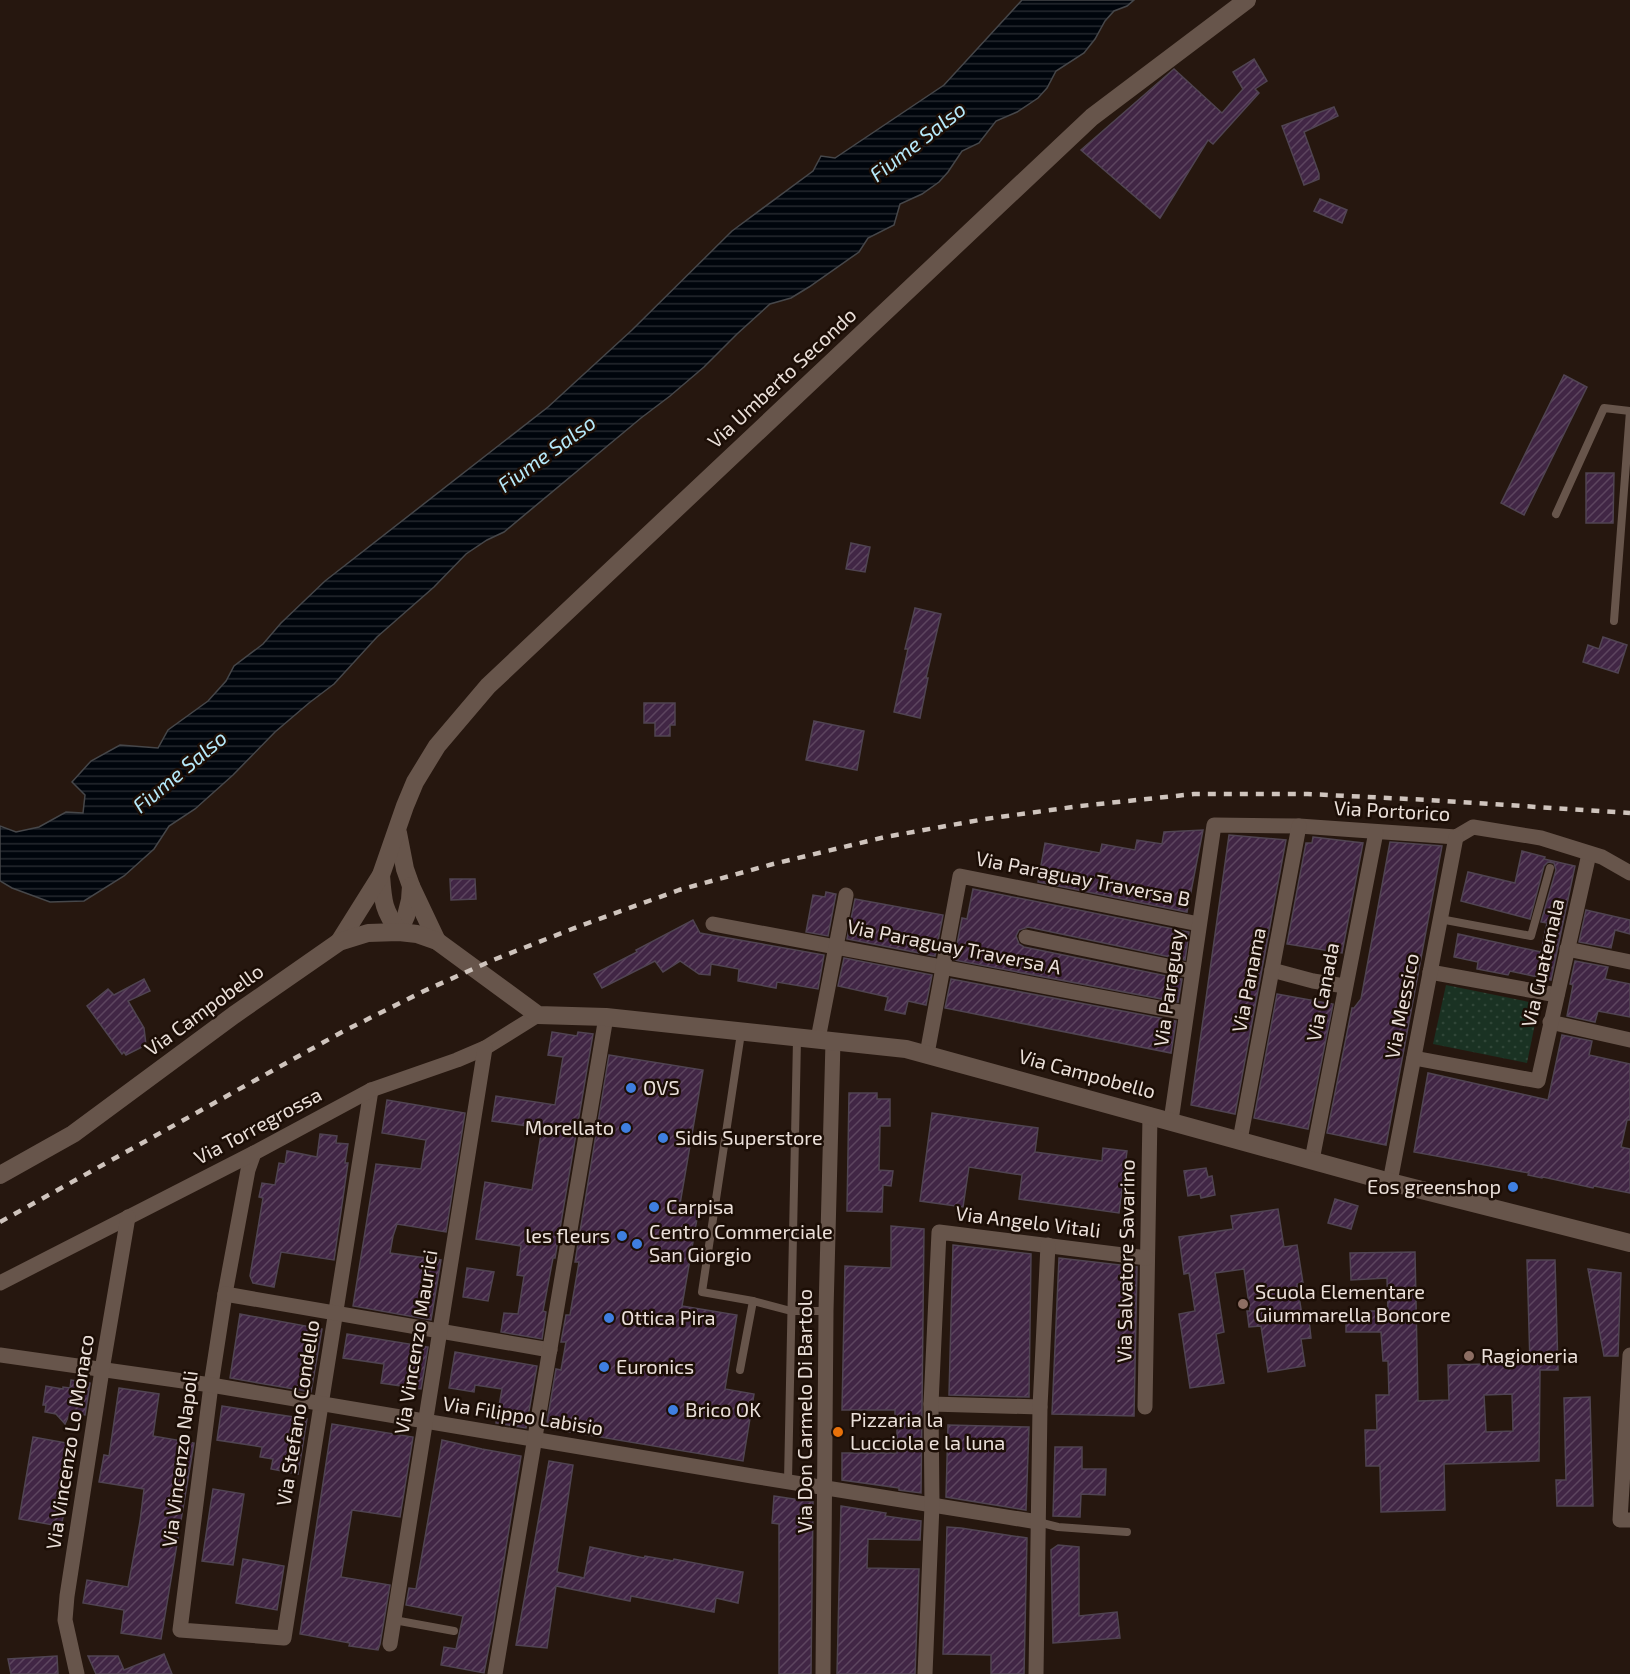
<svg xmlns="http://www.w3.org/2000/svg" width="1630" height="1674" font-family="'Exo 2',sans-serif">
	<defs>
		<pattern id="grass-dots" width="8" height="8" patternUnits="userSpaceOnUse" patternTransform="scale(1.5)"><rect width="8" height="8" fill="#1a3223"/><path d="M2 2h.1M6 6h.1" fill="none" stroke="#304638" stroke-width="1.8" stroke-linecap="round"/></pattern>
		<pattern id="water-rules" width="6" height="5" patternUnits="userSpaceOnUse" patternTransform="scale(1.5)"><rect width="6" height="5" fill="#00050c"/><path d="M0 2.5h6" fill="none" stroke="#25292f"/></pattern>
		<pattern id="building-hatch" width="6" height="6" patternUnits="userSpaceOnUse" patternTransform="scale(1.5)"><rect width="6" height="6" fill="#412645"/><path d="M-1 1l2-2M0 6l6-6M5 7l2-2" fill="none" stroke="#5d455f"/></pattern>
	</defs>
	<rect width="100%" height="100%" fill="#26170f"/>
	<!-- grass -->
	<path fill="url(#grass-dots)" d="M1446 985 1539 1004 1527 1063 1433 1044Z"/>
	<!-- water -->
	<path fill="url(#water-rules)" stroke="#46474a" stroke-width="1.5" d="M1022 0H1134L1127 6 1114 11 1105 21 1095 39 1084 53 1056 71 1047 88 1038 98 1017 112 996 121 979 143 962 151 948 172 939 182 922 194 900 204 894 225 868 238 859 252 809 287 791 298 770 304 737 334 704 367 670 396 641 418 504 532 487 540 466 554 434 587 377 637 334 684 309 703 275 732 233 775 195 809 169 826 154 849 124 876 84 901 50 902 12 888 0 881V826L16 832 39 827 66 812 83 813 85 795 72 782 91 761 120 745 158 748 168 730 208 701 226 681 234 666 263 644 281 623 325 581 548 407 632 330 732 231 813 171 821 156 835 158 944 85Z"/>
	<!-- building -->
	<g fill="url(#building-hatch)" stroke="#504452" stroke-width="1.5" fill-rule="evenodd">
		<path d="M1254 59 1267 81 1255 89 1259 93 1213 144 1208 140 1160 218 1081 150 1174 69 1222 113 1243 89 1233 72Z"/>
		<path d="M1334 107 1338 116 1304 132 1319 174V179L1304 185 1282 126Z"/>
		<path d="M1320 199 1347 210 1342 223 1314 211Z"/>
		<path d="M1564 375 1587 387 1524 515 1501 503Z"/>
		<path d="M1586 473H1614L1613 523H1586Z"/>
		<path d="M851 543 870 547 865 572 846 569Z"/>
		<path d="M915 608 941 614 926 678H928L920 718 894 712 908 649H905Z"/>
		<path d="M1603 637 1627 645 1618 673 1583 662 1588 645 1599 649Z"/>
		<path d="M644 703H675V725H670V736H655V723H644Z"/>
		<path d="M814 721 864 731 857 770 806 760Z"/>
		<path d="M1203 830 1187 912 1038 882 1045 843 1100 853 1102 844 1135 850 1137 840 1162 844 1164 832Z"/>
		<path d="M1229 835 1286 840 1235 1114 1191 1105Z"/>
		<path d="M1313 837 1363 843 1342 953 1287 944 1306 843H1312Z"/>
		<path d="M1390 842 1442 846 1386 1145 1327 1133 1352 1008H1354L1361 999Z"/>
		<path d="M1522 851 1545 857 1544 859 1575 866 1551 980 1510 971 1508 975 1477 969 1478 962 1454 957 1458 934 1541 952 1547 923 1541 922 1556 870 1554 863 1548 862 1544 866 1530 919 1461 901 1468 872 1515 883Z"/>
		<path d="M450 879H475L476 899 451 900Z"/>
		<path d="M973 889 1189 932 1185 960 1028 927 1019 930 1016 936 1019 944 1024 947 1182 979 1178 1002 954 960 962 918 967 919Z"/>
		<path d="M826 892 836 894 828 936 806 932 813 895 825 897Z"/>
		<path d="M855 899 943 915 935 956 847 939Z"/>
		<path d="M1586 910 1630 920V934L1615 930 1611 948 1579 942Z"/>
		<path d="M693 920 700 933 824 955 818 989 777 982 776 988 738 981 739 969 711 964 710 975 699 974 680 961 663 972 655 961 602 988 594 974 637 952 636 950Z"/>
		<path d="M844 958 932 975 926 1005 908 1001 905 1014 885 1010 888 997 838 986Z"/>
		<path d="M1575 961 1608 967 1605 979 1630 984V1017L1598 1011 1595 1022 1567 1016 1573 985 1570 984Z"/>
		<path d="M144 979 150 991 128 1001 144 1028 146 1045 126 1055 124 1052 122 1054 87 1006 108 989 114 995Z"/>
		<path d="M951 979 1176 1021 1171 1053 945 1008Z"/>
		<path d="M1277 994 1333 1004 1308 1129 1254 1118Z"/>
		<path d="M552 1032 577 1036 578 1032 593 1034 555 1258H553L543 1311 546 1312 542 1339 501 1332 504 1313 518 1314 524 1276 517 1275 521 1246 476 1239 485 1182 532 1190 542 1128 492 1121 496 1096 555 1105 563 1057 548 1055Z"/>
		<path d="M1562 1035 1592 1041 1589 1055 1630 1064V1120H1627L1621 1147 1630 1149V1193L1594 1186 1593 1188 1543 1177 1542 1178 1528 1175 1529 1173 1414 1152 1428 1073 1548 1100Z"/>
		<path d="M609 1055 703 1070 680 1204 699 1207 682 1306 737 1315 725 1389 754 1394 743 1461 546 1428 556 1369 561 1370 566 1342H561L566 1315H570L579 1262H575Z"/>
		<path d="M849 1093H877V1099H890V1126H880L879 1170 893 1171 891 1186 883 1185 882 1212 847 1211Z"/>
		<path d="M387 1100 465 1113 446 1232 397 1224 393 1236 390 1253 441 1260 431 1320 353 1306 376 1164 421 1169 426 1140 382 1133Z"/>
		<path d="M932 1113 1038 1128 1035 1152 1102 1161 1103 1148 1127 1151 1119 1213 1019 1199 1022 1175 969 1167 963 1207 920 1201Z"/>
		<path d="M320 1134 337 1136 336 1143 348 1144 345 1163H348L334 1260 281 1252 274 1287 253 1283 250 1276 263 1198 259 1197 262 1183 275 1185 279 1163 285 1164 287 1151 317 1157Z"/>
		<path d="M1206 1168 1208 1177 1212 1176 1215 1195 1201 1198 1200 1194 1188 1196 1184 1171Z"/>
		<path d="M1335 1199 1358 1206 1351 1229 1328 1223Z"/>
		<path d="M1278 1209 1284 1247 1297 1245 1303 1283 1297 1284 1303 1321 1309 1320 1311 1338 1301 1339 1305 1366 1268 1372 1261 1326 1249 1327 1247 1311H1250L1244 1269 1215 1273 1224 1332 1216 1334 1224 1383 1190 1388 1179 1314 1195 1311 1189 1273 1184 1274 1179 1237 1233 1229 1231 1216Z"/>
		<path d="M891 1226 924 1229 921 1493 899 1490V1488L842 1480V1453H897V1419H895V1410H842L845 1266 891 1268Z"/>
		<path d="M953 1245 1031 1254 1029 1397 949 1395Z"/>
		<path d="M1415 1252 1418 1401 1449 1400 1448 1365 1530 1363 1527 1260H1555L1558 1370H1540L1539 1461 1444 1464 1445 1510 1381 1512 1380 1466H1366L1365 1430H1377L1376 1395H1389L1388 1361H1383L1381 1332H1346V1311H1388L1387 1278 1351 1280 1350 1253ZM1512 1394 1513 1431 1486 1432 1484 1395Z"/>
		<path d="M1059 1258 1137 1267 1134 1416 1052 1414Z"/>
		<path d="M467 1268 494 1272 488 1301 463 1297Z"/>
		<path d="M1588 1269 1621 1273 1618 1356H1604Z"/>
		<path d="M240 1314 322 1329 311 1392 230 1378Z"/>
		<path d="M347 1334 428 1347 421 1389 381 1383 384 1364 343 1358Z"/>
		<path d="M455 1352 537 1366 526 1428 496 1423 502 1389 475 1385 474 1392 449 1388Z"/>
		<path d="M71 1380 90 1383 85 1415 70 1413 65 1424 56 1414 45 1412 46 1405H43L46 1386 63 1389V1387L70 1388Z"/>
		<path d="M119 1388 159 1394 153 1436 194 1443 161 1639 121 1633 124 1610 83 1603 87 1580 128 1587 140 1521 144 1489 99 1482 104 1455 109 1456Z"/>
		<path d="M1590 1397 1593 1506H1557L1556 1480H1566L1564 1398Z"/>
		<path d="M222 1406 307 1419 298 1474 271 1469 273 1459 260 1457 262 1447 217 1440Z"/>
		<path d="M332 1424 413 1437 400 1517 352 1510 341 1577 390 1585 380 1644 378 1650 349 1646 350 1643 300 1634Z"/>
		<path d="M948 1425 1029 1427 1026 1510 946 1497Z"/>
		<path d="M33 1437 67 1443 66 1447 75 1448 70 1473 64 1472 58 1496 67 1498 62 1522 54 1521 53 1525 19 1519Z"/>
		<path d="M442 1440 482 1449 521 1456 493 1627 484 1673 441 1665 444 1647 456 1649 463 1616 406 1605 409 1588 416 1589Z"/>
		<path d="M1055 1447H1082V1469H1106L1105 1495 1081 1494 1080 1517 1053 1516Z"/>
		<path d="M549 1461 573 1465 557 1572 584 1578 590 1547 644 1558 645 1556 673 1561 674 1559 743 1572 738 1603 716 1598 714 1612 631 1596 630 1601 556 1586 547 1648 516 1645Z"/>
		<path d="M213 1489 244 1494 233 1565 202 1561Z"/>
		<path d="M774 1496 813 1502 811 1674H779V1524L772 1523Z"/>
		<path d="M841 1506 886 1513 885 1516 921 1521 920 1540 868 1539 867 1568 919 1569 915 1674H837Z"/>
		<path d="M947 1527 961 1528 1027 1538 1024 1674H991V1655L943 1654Z"/>
		<path d="M1058 1545 1079 1547V1616L1117 1612 1120 1638 1053 1643 1051 1550Z"/>
		<path d="M243 1559 284 1566 277 1610 236 1603Z"/>
		<path d="M164 1654 172 1674H96L88 1656H118L124 1670Z"/>
		<path d="M57 1656 58 1674H11L8 1659Z"/>
	</g>
	<g fill="none" stroke-linecap="round" stroke-linejoin="round">
		<!-- service -->
		<g stroke="#67554b" stroke-width="8">
			<path d="M1556 514 1604 408 1630 411"/>
			<path d="M1614 621 1630 411"/>
			<path d="M1440 919 1531 936 1550 868"/>
			<path d="M741 1033 702 1292 753 1301"/>
			<path d="M740 1370 753 1301 791 1311H826"/>
			<path d="M788 1481 797 1039"/>
			<path d="M1038 1522 1058 1527 1127 1532"/>
			<path d="M394 1620 454 1631"/>
		</g>
		<!-- minor -->
		<g stroke="#67554b" stroke-width="15">
			<path d="M713 924 1186 1013"/>
			<path d="M1026 937 1192 971"/>
			<path d="M1567 949 1630 962"/>
			<path d="M1272 970 1313 981 1345 986"/>
			<path d="M1430 972 1557 995"/>
			<path d="M1550 1022 1630 1040"/>
			<path d="M818 1039 846 895"/>
			<path d="M927 1054 960 876 1199 924"/>
			<path d="M1414 1058 1538 1081 1589 854"/>
			<path d="M1171 1121 1214 825 1299 826 1456 837 1473 827 1541 838 1602 857 1630 873"/>
			<path d="M1240 1140 1299 826"/>
			<path d="M254 1153 248 1170 225 1294 211 1385 180 1630 284 1638 371 1090"/>
			<path d="M1312 1160 1376 832"/>
			<path d="M1390 1182 1456 837"/>
			<path d="M0 1283 254 1153 371 1090 457 1060 485 1048 538 1015"/>
			<path d="M225 1294 550 1350"/>
			<path d="M0 1355 211 1385 752 1476 1038 1522"/>
			<path d="M1630 1355 1620 1520H1630"/>
			<path d="M931 1404 1040 1407"/>
			<path d="M1145 1407 1150 1115"/>
			<path d="M390 1644 485 1048"/>
			<path d="M77 1674 65 1620 67 1596 102 1370 128 1217"/>
			<path d="M495 1674 606 1017"/>
			<path d="M823 1674 826 1311 833 1041"/>
			<path d="M925 1674 932 1505 931 1404 939 1232 1147 1258"/>
			<path d="M1036 1674 1040 1407 1048 1245"/>
		</g>
		<!-- secondary -->
		<g stroke="#67554b" stroke-width="18">
			<path d="M398 833 405 869 411 886 410 900 406 916 399 932"/>
			<path d="M381 875C383 902 383 909 399 932"/>
			<path d="M411 886 437 941"/>
			<path d="M339 942 381 875 405 806 415 782 437 746 488 686 1092 117 1247 0"/>
			<path d="M0 1175 73 1134 234 1015 339 942 368 933 399 932 417 934 437 941 538 1015 606 1017 906 1049 1390 1182 1630 1243"/>
		</g>
		<!-- rail -->
		<path stroke="#cfc4bd" stroke-width="4.5" stroke-dasharray="8 8" stroke-linecap="butt" d="M0 1222 342 1032 424 991 493 960 577 927 679 890 773 864 885 837 985 819 1080 806 1194 794H1308L1429 800 1630 813"/>
	</g>
	<!-- markers -->
	<g fill="#3f7fe0" stroke="#1c0e06" stroke-width="2">
		<circle cx="631" cy="1088" r="6"/>
		<circle cx="626" cy="1128" r="6"/>
		<circle cx="663" cy="1138" r="6"/>
		<circle cx="1513" cy="1187" r="6"/>
		<circle cx="654" cy="1207" r="6"/>
		<circle cx="622" cy="1236" r="6"/>
		<circle cx="637" cy="1244" r="6"/>
		<circle cx="609" cy="1318" r="6"/>
		<circle cx="604" cy="1367" r="6"/>
		<circle cx="673" cy="1410" r="6"/>
	</g>
	<g fill="#8d6e63" stroke="#1c0e06" stroke-width="2">
		<circle cx="1243" cy="1304" r="6"/>
		<circle cx="1469" cy="1356" r="6"/>
	</g>
	<circle fill="#e8710a" stroke="#1c0e06" stroke-width="2" cx="838" cy="1432" r="6"/>
	<g text-anchor="middle" stroke-width="5" stroke-linejoin="round" paint-order="stroke">
		<!-- street labels -->
		<g font-size="20" fill="#ebe0da" stroke="#1c0e06">
			<text transform="translate(782 378) rotate(-43)" y="7">Via Umberto Secondo</text>
			<text transform="translate(1392 811) rotate(3)" y="7">Via Portorico</text>
			<text transform="translate(1083 879) rotate(11)" y="7">Via Paraguay Traversa B</text>
			<text transform="translate(954 947) rotate(11)" y="7">Via Paraguay Traversa A</text>
			<text transform="translate(1543 963) rotate(-77)" y="7">Via Guatemala</text>
			<text transform="translate(1249 980) rotate(-79)" y="7">Via Panama</text>
			<text transform="translate(1169 988) rotate(-82)" y="7">Via Paraguay</text>
			<text transform="translate(1323 992) rotate(-79)" y="7">Via Canada</text>
			<text transform="translate(1402 1006) rotate(-79)" y="7">Via Messico</text>
			<text transform="translate(204 1010) rotate(-36)" y="7">Via Campobello</text>
			<text transform="translate(1087 1074) rotate(15)" y="7">Via Campobello</text>
			<text transform="translate(258 1126) rotate(-28)" y="7">Via Torregrossa</text>
			<text transform="translate(1028 1222) rotate(7)" y="7">Via Angelo Vitali</text>
			<text transform="translate(1126 1261) rotate(-89)" y="7">Via Salvatore Savarino</text>
			<text transform="translate(416 1342) rotate(-81)" y="7">Via Vincenzo Maurici</text>
			<text transform="translate(805 1411) rotate(-90)" y="7">Via Don Carmelo Di Bartolo</text>
			<text transform="translate(298 1413) rotate(-81)" y="7">Via Stefano Condello</text>
			<text transform="translate(523 1416) rotate(9)" y="7">Via Filippo Labisio</text>
			<text transform="translate(70 1442) rotate(-81)" y="7">Via Vincenzo Lo Monaco</text>
			<text transform="translate(180 1459) rotate(-83)" y="7">Via Vincenzo Napoli</text>
		</g>
		<!-- poi labels -->
		<g font-size="20" fill="#ebe0da" stroke="#1c0e06" text-anchor="start">
			<text x="643" y="1095">OVS</text>
			<text x="614" y="1135" text-anchor="end">Morellato</text>
			<text x="675" y="1145">Sidis Superstore</text>
			<text x="1501" y="1194" text-anchor="end">Eos greenshop</text>
			<text x="666" y="1214">Carpisa</text>
			<text x="649" y="1239">Centro Commerciale<tspan x="649" dy="23">San Giorgio</tspan></text>
			<text x="610" y="1243" text-anchor="end">les fleurs</text>
			<text x="1255" y="1299">Scuola Elementare<tspan x="1255" dy="23">Giummarella Boncore</tspan></text>
			<text x="621" y="1325">Ottica Pira</text>
			<text x="1481" y="1363">Ragioneria</text>
			<text x="616" y="1374">Euronics</text>
			<text x="685" y="1417">Brico OK</text>
			<text x="850" y="1427">Pizzaria la<tspan x="850" dy="23">Lucciola e la luna</tspan></text>
		</g>
		<!-- water labels -->
		<g font-size="21" font-style="italic" fill="#b6e9fa" stroke="#1c0e06">
			<text transform="translate(918 142) rotate(-38)" y="7">Fiume Salso</text>
			<text transform="translate(547 454) rotate(-36)" y="7">Fiume Salso</text>
			<text transform="translate(180 772) rotate(-40)" y="7">Fiume Salso</text>
		</g>
	</g>
</svg>
